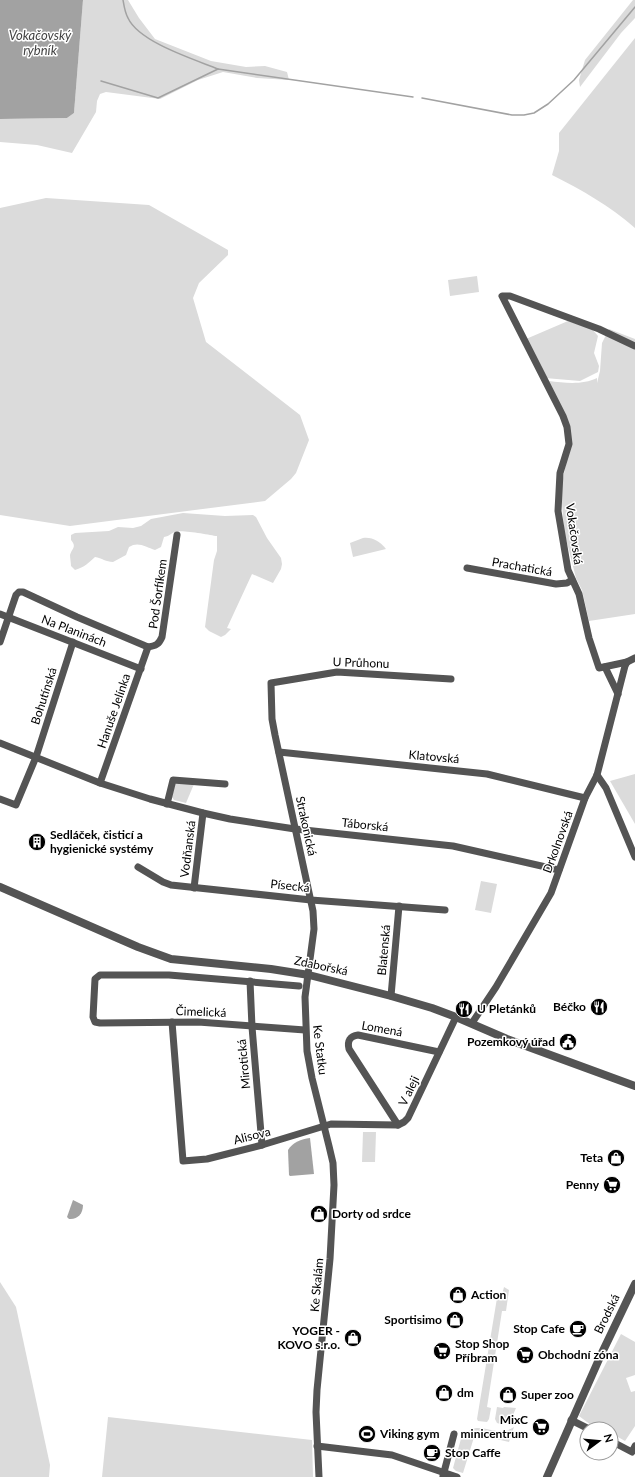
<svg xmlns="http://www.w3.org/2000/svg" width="635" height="1477" font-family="Lato,sans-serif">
	<rect width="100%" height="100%" fill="#fff"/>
	<!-- green -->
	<g fill="#dbdbdb">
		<path d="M83 0H128L139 18 155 39 211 61 246 67 265 66 287 72 289 80 257 78 223 72 198 80 160 99 106 92 100 94 97 101 96 112 72 153 37 145 0 142V119L67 118 74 113Z"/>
		<path d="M633 0H635V18L621 33 580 87 579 80 585 60Z"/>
		<path d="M635 38V228C610 206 582 190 552 175L559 151V133Z"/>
		<path d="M46 198 149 205 228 250V255L199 283 193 298 206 342 300 415 309 440 296 473 291 479 265 501 70 526 0 515V208Z"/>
		<path d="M477 276 479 292 450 296 448 280Z"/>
		<path d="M568 321 592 329 598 336 594 353 599 366 598 372 580 381 545 378 526 339Z"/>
		<path d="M609 329 635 339V614L589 621 582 590 576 578 564 531 561 489 569 448 568 437 549 381C565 383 583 385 597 378V383L600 371 602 343Z"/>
		<path d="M183 513 225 516 253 515 256 517 267 538 281 558 282 564 281 569 273 583 252 574 227 628 231 629 225 635 221 637 209 631 205 627 214 560 217 551V536C209 535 181 529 175 532 171 533 170 536 164 537L161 547 155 550C146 547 138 541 129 547L126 555 113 562C106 562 102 558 95 557 88 563 85 567 75 570L71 566C71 563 70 558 70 555 72 548 77 547 71 540V535L75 533 109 531 118 527 133 528 141 526 151 519Z"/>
		<path d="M363 538C373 537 379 541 386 549L353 557 350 543Z"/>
		<path d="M635 774V824L610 781Z"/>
		<path d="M178 782 194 784 186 803 174 800 172 797 175 784Z"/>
		<path d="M481 881 497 884 491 913 475 910Z"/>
		<path d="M363 1132H376L375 1162H362Z"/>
		<path d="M0 1282 16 1307 50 1465 49 1477H0Z"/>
		<path d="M504 1287 509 1290 506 1311H502L487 1407 491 1408 489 1419 487 1422 478 1421 477 1419 497 1298 502 1295Z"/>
		<path d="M621 1334 635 1342V1375L626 1378 631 1392 635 1391V1426L625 1441 611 1433V1429H605L598 1425 595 1428 579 1416Z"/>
		<path d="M497 1407 503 1408 504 1407 516 1408C512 1417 509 1427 497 1423L495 1419Z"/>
		<path d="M108 1417 312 1440 313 1477H102Z"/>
		<path d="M514 1427 509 1442 475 1434 463 1473 456 1471 453 1468 462 1435C466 1433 472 1428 477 1428 492 1428 500 1436 514 1427Z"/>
	</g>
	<!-- water -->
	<g fill="#a2a2a2">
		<path d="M0 0H83L74 113 67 118 0 119Z"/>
		<path d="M310 1138 314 1174 290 1176 289 1175 288 1150C293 1142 301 1139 310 1138Z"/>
		<path d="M73 1200 83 1205C83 1214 77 1220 69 1219L67 1217Z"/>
	</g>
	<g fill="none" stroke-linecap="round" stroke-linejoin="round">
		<!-- stream -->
		<g stroke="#a2a2a2" stroke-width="1.5">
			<path d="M123 0C124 6 125 13 128 18 139 42 193 59 218 69"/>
			<path d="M101 81 158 98 218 69 413 97"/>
			<path d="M422 98 512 115H524L534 113 548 104 574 80 635 7"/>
		</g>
		<!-- minor -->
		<g stroke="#545454" stroke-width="7">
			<path d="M467 568 556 584 567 583 572 580"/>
			<path d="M0 614 141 669"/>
			<path d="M0 642 16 595 19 592H23L77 617 148 647C156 646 159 644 162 637L177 535"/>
			<path d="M627 662 599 668 589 638 579 594 568 570 558 511 560 473 569 444 567 427 563 416 502 296H510L599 329 635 346"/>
			<path d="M605 667 618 694"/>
			<path d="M0 743 100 783 150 799 203 813 230 819 295 829 453 846 559 870"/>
			<path d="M279 752 487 774 585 798"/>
			<path d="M597 775 606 788 635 857"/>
			<path d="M100 783 148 647"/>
			<path d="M0 799 16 805 36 757 73 642"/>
			<path d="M167 804 173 780 225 784"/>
			<path d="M138 867 163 882 171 885 311 900 445 910"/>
			<path d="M194 888 203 813"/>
			<path d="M250 981 252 1027 262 1145"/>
			<path d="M299 986 169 975H100L95 979 93 1017 95 1022 100 1023 198 1022 305 1030"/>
			<path d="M391 996 399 906"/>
			<path d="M172 1022 183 1161 207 1159 262 1145 331 1124 398 1125 404 1122 408 1118 456 1017"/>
			<path d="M472 1023 496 987 551 893 585 798 597 775 625 666 627 662 635 658"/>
			<path d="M398 1125 349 1049C347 1041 350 1036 358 1035L439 1052"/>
			<path d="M571 1420 589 1429"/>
			<path d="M611 1441 632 1452 635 1446"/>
			<path d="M317 1446 392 1455 457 1477"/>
			<path d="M443 1476 454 1434"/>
			<path d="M319 1477 316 1412 317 1390 330 1259 334 1185 333 1163 329 1146 312 1078 307 1051 305 997 314 929 313 911 275 735 272 719 271 683 337 672 451 679"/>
		</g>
		<!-- tertiary -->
		<g stroke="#545454" stroke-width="8">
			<path d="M0 887 138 947 171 959 271 969 309 975 391 996 432 1008 456 1017 507 1039 635 1086"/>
			<path d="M547 1477 600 1357 635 1284"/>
		</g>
	</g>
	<!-- icons -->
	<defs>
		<symbol id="building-disc" viewBox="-11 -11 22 22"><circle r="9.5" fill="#000" stroke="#fff"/><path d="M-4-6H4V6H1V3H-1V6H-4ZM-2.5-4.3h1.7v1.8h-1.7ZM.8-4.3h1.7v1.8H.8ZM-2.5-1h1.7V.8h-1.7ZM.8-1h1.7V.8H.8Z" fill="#fff"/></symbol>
		<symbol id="restaurant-disc" viewBox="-11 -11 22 22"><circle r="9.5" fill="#000" stroke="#fff"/><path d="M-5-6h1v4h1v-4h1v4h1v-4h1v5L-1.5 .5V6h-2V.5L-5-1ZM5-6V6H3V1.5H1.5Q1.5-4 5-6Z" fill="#fff"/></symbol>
		<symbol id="civic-disc" viewBox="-11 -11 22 22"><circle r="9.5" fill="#000" stroke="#fff"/><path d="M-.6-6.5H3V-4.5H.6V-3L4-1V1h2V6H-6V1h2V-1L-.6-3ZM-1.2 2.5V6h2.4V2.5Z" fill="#fff"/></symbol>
		<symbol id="shop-disc" viewBox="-11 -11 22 22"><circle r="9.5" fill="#000" stroke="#fff"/><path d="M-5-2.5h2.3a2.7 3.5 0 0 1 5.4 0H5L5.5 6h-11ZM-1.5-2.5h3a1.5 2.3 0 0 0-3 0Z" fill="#fff"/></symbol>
		<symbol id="supermarket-disc" viewBox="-11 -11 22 22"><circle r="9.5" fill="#000" stroke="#fff"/><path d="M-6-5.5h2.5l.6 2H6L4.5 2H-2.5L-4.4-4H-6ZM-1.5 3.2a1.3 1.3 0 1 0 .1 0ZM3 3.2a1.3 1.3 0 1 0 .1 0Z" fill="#fff"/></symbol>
		<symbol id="cafe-disc" viewBox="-11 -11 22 22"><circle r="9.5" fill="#000" stroke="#fff"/><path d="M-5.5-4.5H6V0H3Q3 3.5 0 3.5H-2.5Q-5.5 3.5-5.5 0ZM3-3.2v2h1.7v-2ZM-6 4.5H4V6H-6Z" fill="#fff"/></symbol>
		<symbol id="stadium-disc" viewBox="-11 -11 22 22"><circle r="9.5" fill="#000" stroke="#fff"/><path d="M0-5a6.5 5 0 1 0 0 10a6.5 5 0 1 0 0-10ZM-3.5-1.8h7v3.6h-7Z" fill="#fff"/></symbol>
	</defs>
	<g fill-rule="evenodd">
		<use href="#building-disc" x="27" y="832" width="20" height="20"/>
		<use href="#restaurant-disc" x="589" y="997" width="20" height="20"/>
		<use href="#restaurant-disc" x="454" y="999" width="20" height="20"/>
		<use href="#civic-disc" x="558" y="1032" width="20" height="20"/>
		<use href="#shop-disc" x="606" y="1148" width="20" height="20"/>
		<use href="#supermarket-disc" x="602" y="1175" width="20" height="20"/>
		<use href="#shop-disc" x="309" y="1204" width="20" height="20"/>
		<use href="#shop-disc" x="448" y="1285" width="20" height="20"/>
		<use href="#shop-disc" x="445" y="1310" width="20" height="20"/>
		<use href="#cafe-disc" x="568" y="1319" width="20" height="20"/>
		<use href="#shop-disc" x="343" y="1328" width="20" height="20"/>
		<use href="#supermarket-disc" x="432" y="1341" width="20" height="20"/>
		<use href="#supermarket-disc" x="515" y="1345" width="20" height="20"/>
		<use href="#shop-disc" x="434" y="1383" width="20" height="20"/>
		<use href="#shop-disc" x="498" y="1385" width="20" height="20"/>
		<use href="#supermarket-disc" x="531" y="1417" width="20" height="20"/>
		<use href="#stadium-disc" x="357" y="1424" width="20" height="20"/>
		<use href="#cafe-disc" x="422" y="1443" width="20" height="20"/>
	</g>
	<g text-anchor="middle" stroke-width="3" stroke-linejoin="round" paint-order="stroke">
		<!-- street labels -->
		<g font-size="12" fill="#000" stroke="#fff">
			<text transform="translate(574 534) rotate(82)" y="4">Vokačovská</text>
			<text transform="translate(522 567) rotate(10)" y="4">Prachatická</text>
			<text transform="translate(158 594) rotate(-82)" y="4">Pod Šorfíkem</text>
			<text transform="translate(74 631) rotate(21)" y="4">Na Planinách</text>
			<text transform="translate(361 663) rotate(2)" y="4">U Průhonu</text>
			<text transform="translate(44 696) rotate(-72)" y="4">Bohutínská</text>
			<text transform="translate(114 711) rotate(-71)" y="4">Hanuše Jelínka</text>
			<text transform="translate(434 757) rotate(5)" y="4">Klatovská</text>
			<text transform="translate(365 825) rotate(6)" y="4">Táborská</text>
			<text transform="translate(306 826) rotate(78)" y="4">Strakonická</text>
			<text transform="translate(558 842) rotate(-70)" y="4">Drkolnovská</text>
			<text transform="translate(188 849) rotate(-83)" y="4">Vodňanská</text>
			<text transform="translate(290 886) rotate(6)" y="4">Písecká</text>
			<text transform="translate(384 950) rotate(-85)" y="4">Blatenská</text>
			<text transform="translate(321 966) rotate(12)" y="4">Zdabořská</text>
			<text transform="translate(201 1012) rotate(2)" y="4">Čimelická</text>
			<text transform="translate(382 1029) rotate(10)" y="4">Lomená</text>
			<text transform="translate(320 1050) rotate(83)" y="4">Ke Statku</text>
			<text transform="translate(244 1064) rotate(-95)" y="4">Mirotická</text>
			<text transform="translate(409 1091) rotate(-64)" y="4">V aleji</text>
			<text transform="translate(252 1136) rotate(-14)" y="4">Alisova</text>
			<text transform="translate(317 1285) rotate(-85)" y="4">Ke Skalám</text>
			<text transform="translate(607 1314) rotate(-64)" y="4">Brodská</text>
		</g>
		<!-- poi labels -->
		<g font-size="12" font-weight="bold" fill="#000" stroke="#fff" text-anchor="start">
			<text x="50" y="839">Sedláček, čisticí a<tspan x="50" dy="14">hygienické systémy</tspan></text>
			<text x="586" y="1011" text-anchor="end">Béčko</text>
			<text x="477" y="1013">U Pletánků</text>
			<text x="555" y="1046" text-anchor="end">Pozemkový úřad</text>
			<text x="603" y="1162" text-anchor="end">Teta</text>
			<text x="599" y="1189" text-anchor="end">Penny</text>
			<text x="332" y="1218">Dorty od srdce</text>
			<text x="471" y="1299">Action</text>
			<text x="442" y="1324" text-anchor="end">Sportisimo</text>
			<text x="565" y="1333" text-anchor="end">Stop Cafe</text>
			<text x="340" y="1335" text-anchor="end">YOGER -<tspan x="340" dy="14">KOVO s.r.o.</tspan></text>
			<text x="455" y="1348">Stop Shop<tspan x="455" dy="14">Příbram</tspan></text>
			<text x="538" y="1359">Obchodní zóna</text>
			<text x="457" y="1397">dm</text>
			<text x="521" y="1399">Super zoo</text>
			<text x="528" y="1424" text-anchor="end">MixC<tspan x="528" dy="14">minicentrum</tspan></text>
			<text x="380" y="1438">Viking gym</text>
			<text x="445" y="1457">Stop Caffe</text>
		</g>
		<!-- water labels -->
		<g font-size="13" font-style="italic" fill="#434343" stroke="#fff">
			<text x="40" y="40">Vokačovský<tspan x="40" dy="15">rybník</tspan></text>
		</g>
	</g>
	<!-- north arrow -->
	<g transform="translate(599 1441) rotate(74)"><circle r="19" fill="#ffffff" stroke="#999999"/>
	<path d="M0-3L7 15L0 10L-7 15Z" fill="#000000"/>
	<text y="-6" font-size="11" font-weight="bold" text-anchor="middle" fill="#000000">N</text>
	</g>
</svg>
